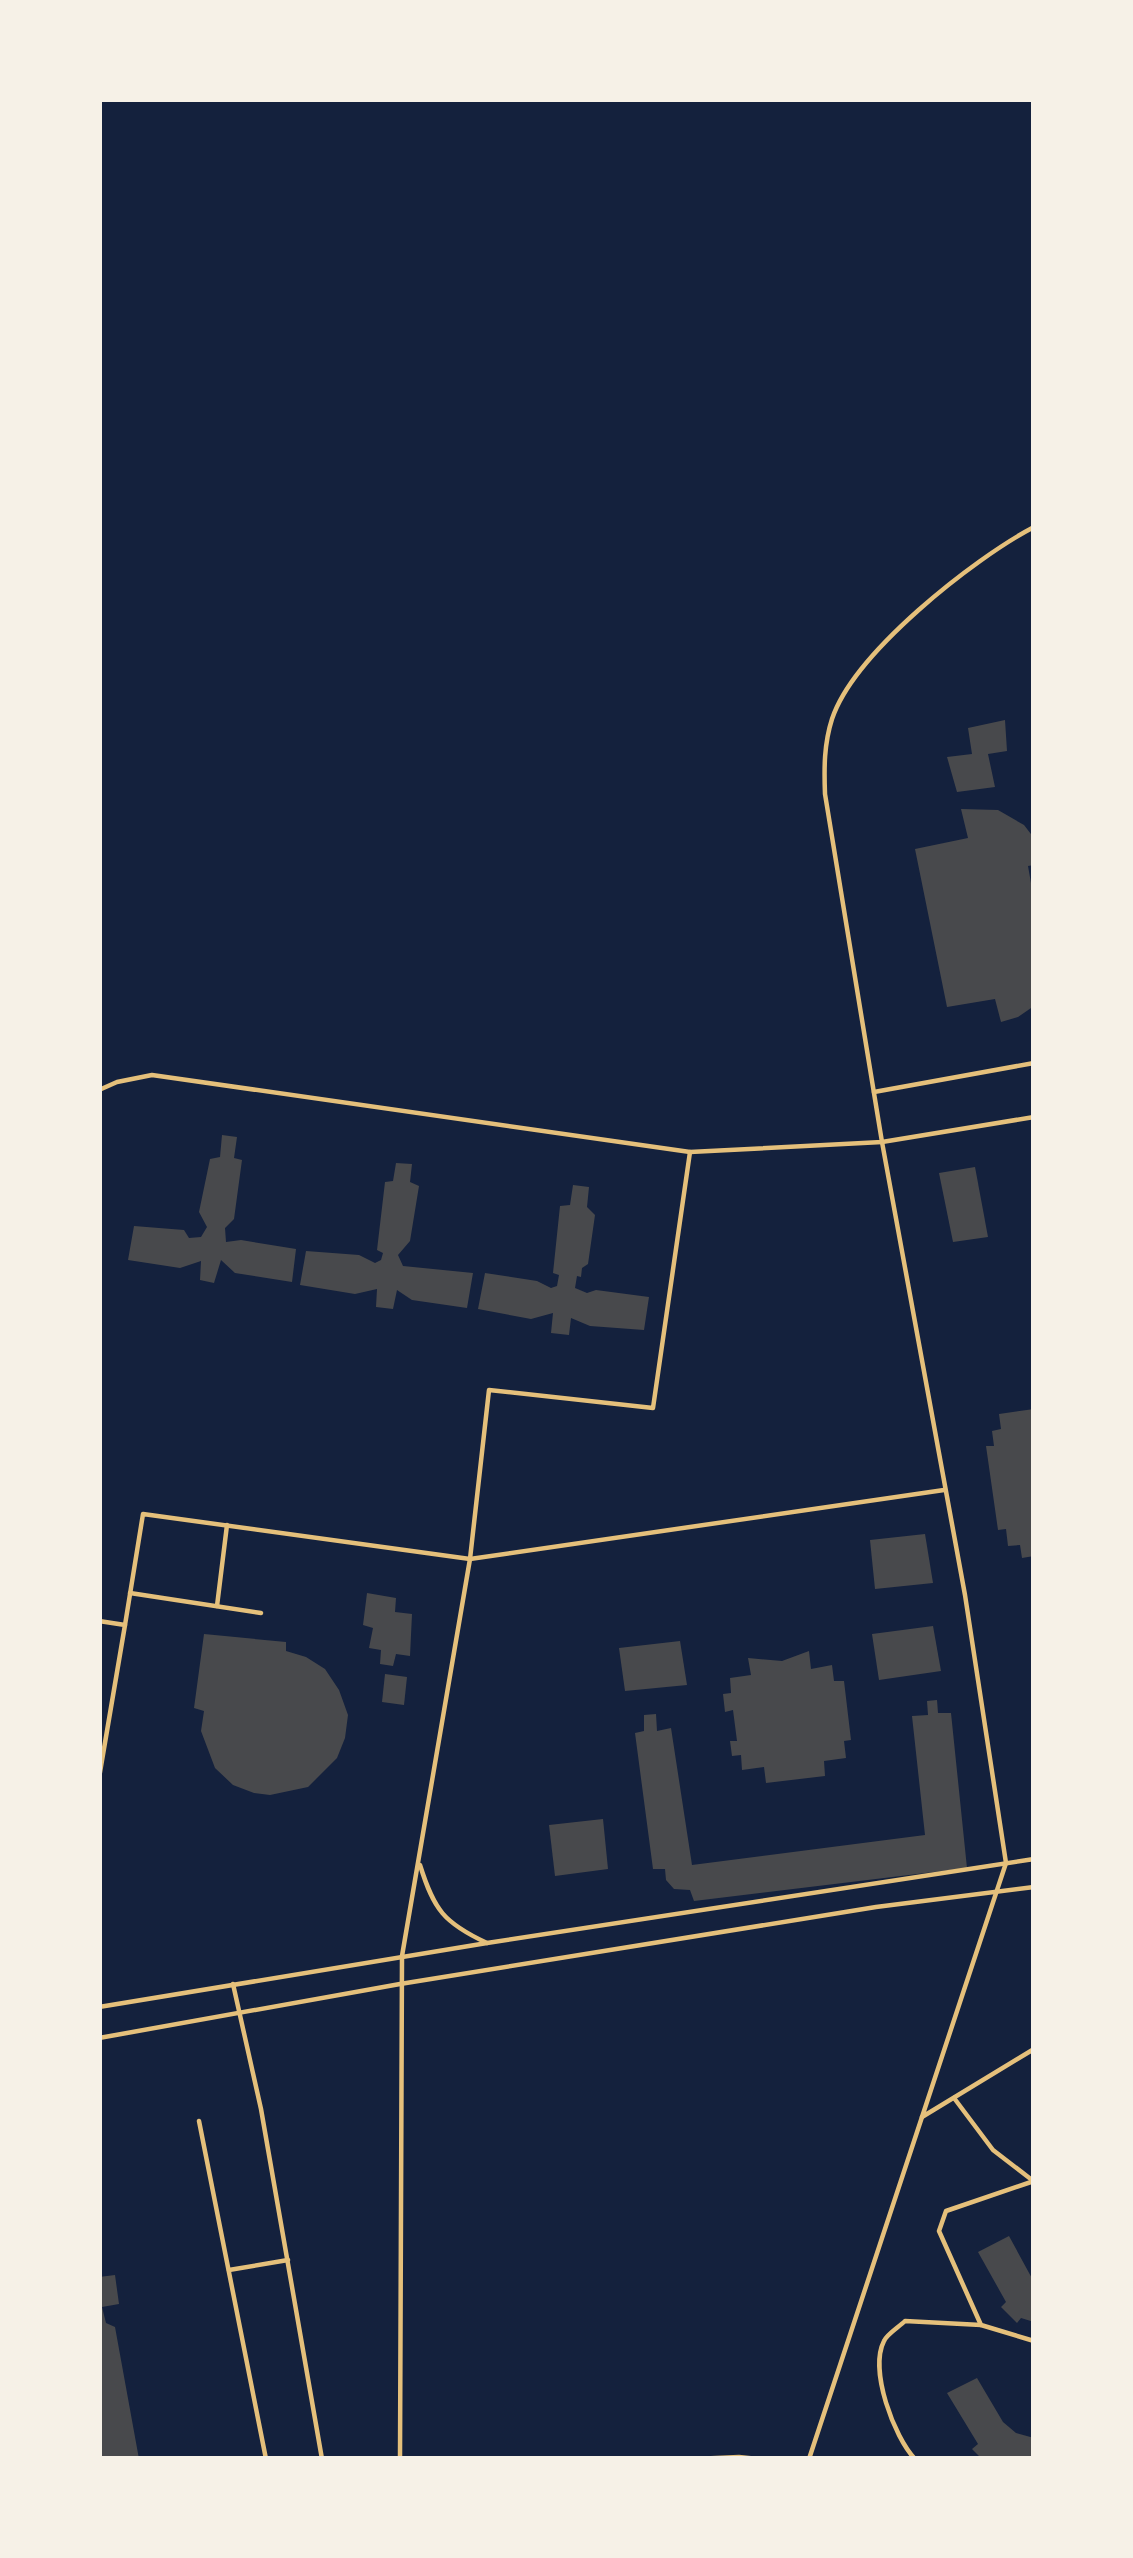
<svg xmlns="http://www.w3.org/2000/svg" width="1133" height="2558" font-family="'Sofia Sans Condensed',sans-serif">
	<rect width="100%" height="100%" fill="#14213d"/>
	<!-- building -->
	<g fill="#48494c">
		<path d="M1005 720 1007 751 988 754 995 787 957 792 947 757 972 754 968 728Z"/>
		<path d="M961 809 998 810 1024 825 1034 838V865L1028 866 1034 900V1006L1018 1017 1001 1022 995 999 947 1007 915 849 968 838Z"/>
		<path d="M222 1135 237 1137 234 1158 242 1160 234 1219 225 1228 226 1242 241 1240 296 1249 292 1282 235 1273 221 1260 214 1283 200 1280 201 1261 180 1268 128 1260 134 1226 184 1230 189 1238 201 1237 207 1227 199 1212 210 1159 220 1157Z"/>
		<path d="M396 1163 412 1164 410 1182 419 1186 410 1241 398 1255 403 1266 473 1273 467 1308 412 1300 397 1290 393 1309 376 1307 377 1289 355 1294 300 1285 306 1251 359 1255 375 1263 381 1260 383 1253 377 1250 385 1182 393 1181Z"/>
		<path d="M975 1167 988 1237 953 1242 939 1173Z"/>
		<path d="M573 1185 589 1187 587 1207 595 1215 588 1264 582 1268 581 1277 577 1276 575 1288 587 1293 596 1290 649 1297 644 1330 590 1326 571 1318 569 1335 551 1333 553 1313 531 1319 478 1309 485 1273 537 1281 551 1288 557 1286 559 1275 553 1273 560 1206 570 1205Z"/>
		<path d="M1034 1409V1556L1022 1558 1020 1545 1008 1546 1006 1529 998 1530 986 1446H994L992 1431 1001 1429 999 1414Z"/>
		<path d="M925 1534 933 1583 875 1589 870 1540Z"/>
		<path d="M367 1593 396 1598 395 1612 412 1614 410 1656 396 1654 393 1666 380 1664 381 1650 369 1648 373 1628 363 1625Z"/>
		<path d="M933 1626 941 1671 879 1680 872 1634Z"/>
		<path d="M204 1634 286 1642V1651L306 1657 325 1669 339 1690 348 1715 345 1738 337 1758 308 1787 270 1795 254 1793 233 1785 215 1768 201 1731 204 1711 194 1708Z"/>
		<path d="M680 1641 687 1685 625 1691 619 1648Z"/>
		<path d="M809 1651 811 1669 832 1665 834 1681H844L851 1740 844 1741 846 1758 824 1761 825 1776 766 1783 764 1767 742 1770 741 1755 732 1756 730 1741H737L733 1710 725 1712 723 1694 731 1693 730 1678 751 1675 748 1658 782 1661Z"/>
		<path d="M385 1674 407 1677 404 1705 382 1702Z"/>
		<path d="M937 1700 938 1713H951L967 1868 694 1901 690 1890 674 1889 666 1880 665 1869H653L635 1733 644 1731V1715L656 1714 657 1731 671 1728 692 1865 925 1835 912 1716 928 1715 927 1701Z"/>
		<path d="M603 1819 608 1869 555 1876 549 1825Z"/>
		<path d="M1009 2236 1034 2282V2322L1021 2318 1017 2323 1001 2307 1006 2302 978 2252Z"/>
		<path d="M115 2275 119 2304 102 2307 106 2323 115 2327 139 2459H100L99 2451V2277Z"/>
		<path d="M977 2378 1003 2422 1016 2433 1034 2438V2459H982L972 2449 978 2444 947 2393Z"/>
	</g>
	<g fill="none" stroke-linecap="round" stroke-linejoin="round">
		<!-- service -->
		<g stroke="#e5c07b" stroke-width="4.5">
			<path d="M1034 527C973 559 854 653 832 719 824 744 824 768 825 794L882 1142 965 1595 1006 1863 922 2117 1034 2049"/>
			<path d="M99 1090 117 1082 152 1075 690 1152 882 1142 1034 1117"/>
			<path d="M874 1092 1034 1063"/>
			<path d="M130 1593 261 1613"/>
			<path d="M217 1606 227 1525"/>
			<path d="M99 1621 125 1625 99 1778"/>
			<path d="M125 1625 143 1514 470 1559 944 1490"/>
			<path d="M420 1865C434 1910 444 1923 487 1943"/>
			<path d="M233 1984 261 2109 322 2459"/>
			<path d="M99 2007 487 1943 1034 1859"/>
			<path d="M99 2038 400 1984 876 1907 1034 1887"/>
			<path d="M954 2098 993 2150 1032 2180"/>
			<path d="M199 2121 266 2459"/>
			<path d="M1034 2181 946 2211 939 2231 981 2325 1034 2341"/>
			<path d="M229 2270 288 2260"/>
			<path d="M400 2459 402 1956 470 1559 489 1390 653 1408 690 1152"/>
			<path d="M694 2459 739 2457 758 2459"/>
			<path d="M809 2459 922 2117"/>
			<path d="M915 2459C894 2437 869 2370 884 2341 887 2334 899 2327 905 2321L981 2325"/>
		</g>
	</g>
	<!-- border -->
	<rect width="1133" height="2558" fill="none" stroke="#f6f1e7" stroke-width="204"/>
</svg>
